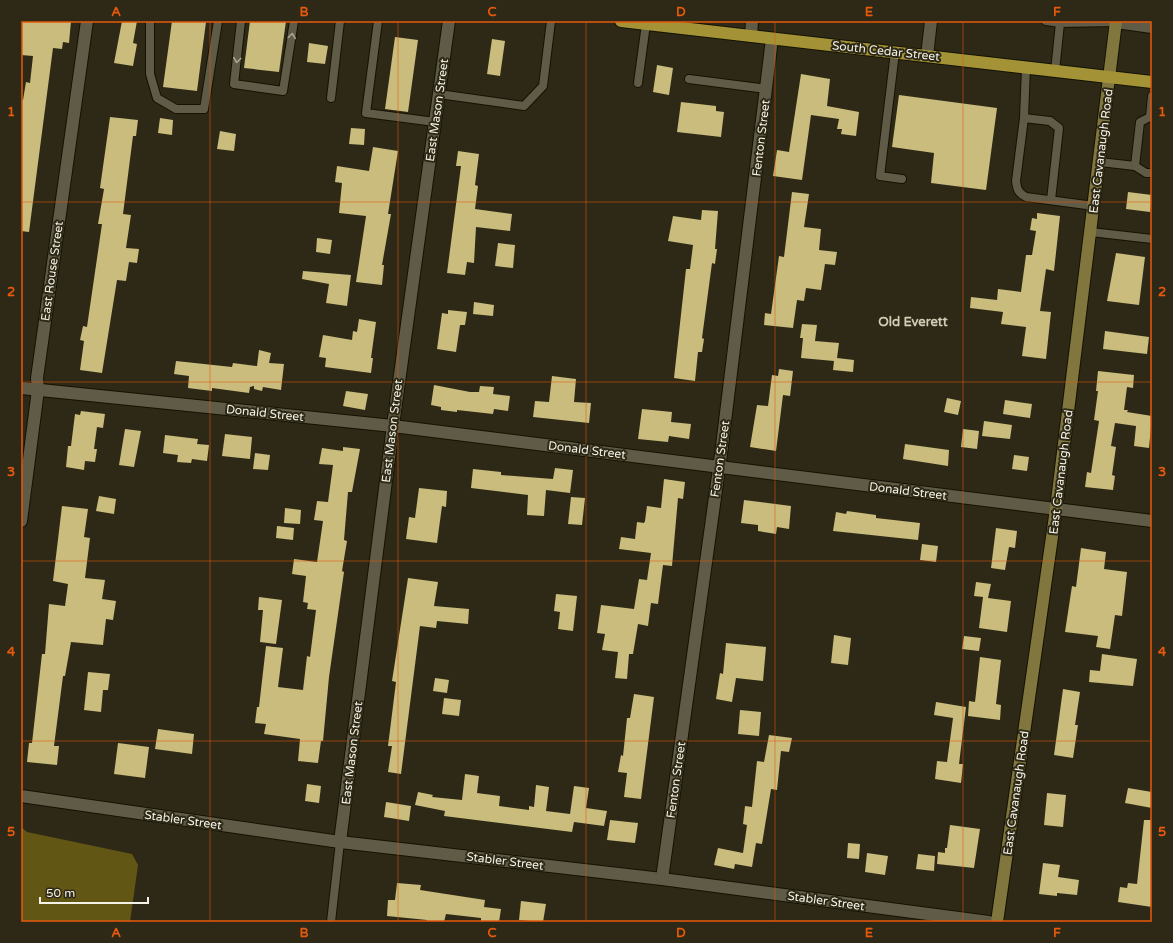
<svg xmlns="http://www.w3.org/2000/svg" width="1173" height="943" font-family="'Varela Round',sans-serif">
	<rect width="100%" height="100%" fill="#2d2916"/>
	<!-- forest -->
	<path fill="#625615" d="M21 827 27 832 132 854 138 865 130 922H21Z"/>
	<!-- building -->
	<g fill="#c9bc7d">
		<path d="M21 21H71L69 43 63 42 62 49 53 48 29 232 21 231V100H23L26 82 30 83 33 56 21 55Z"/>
		<path d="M122 21H137L133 43 137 44 133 66 114 63Z"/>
		<path d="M172 21 206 22 197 91 163 87Z"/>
		<path d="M250 21H286L279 72 244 68Z"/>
		<path d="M395 37 418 40 408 112 385 109Z"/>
		<path d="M492 39 505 41 500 76 487 74Z"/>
		<path d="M309 43 328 46 325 64 307 62Z"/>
		<path d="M657 65 673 68 669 95 653 92Z"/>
		<path d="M801 74 830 79 827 106 859 112 856 136 841 134 842 129H837L839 119 811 115 802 180 773 176 777 150 789 152Z"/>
		<path d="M899 95 997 108 986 190 931 183 934 153 892 147Z"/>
		<path d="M681 102 716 106V111L724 112 721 137 677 132Z"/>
		<path d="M110 117 138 120 136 136H133L123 214 131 215 126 248 139 249 137 263 129 262 126 281 117 280 102 373 80 370 84 341 80 340 83 326 87 327 102 224H98L104 189 100 188Z"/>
		<path d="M160 118 173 120 172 135 158 133Z"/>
		<path d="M351 128 365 129 364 145 349 144Z"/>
		<path d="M220 131 236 134 234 151 217 149Z"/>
		<path d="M373 147 398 151 388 214H391L382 265H384L382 285 356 282 366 216 339 213 342 183 335 182 337 166 369 171Z"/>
		<path d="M458 151 479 154 475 185 478 186 475 209 512 214 510 231 476 227 474 263 467 262 465 275 447 273 461 166H456Z"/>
		<path d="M792 192 809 194 804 227 821 229 819 250 837 252 835 265 825 264 821 290 806 288 804 301 797 300 793 328 764 325 765 313 771 314 779 256 784 257Z"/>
		<path d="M1128 192 1152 195 1150 212 1126 209Z"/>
		<path d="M702 210 718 211 715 249H717L715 264 712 263 702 338 704 339 702 352H698L695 381 674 378 686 269H690L693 245 668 241 673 216 701 220Z"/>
		<path d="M1037 213 1060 216 1054 271 1046 269 1040 311 1051 312 1046 359 1022 356 1026 327 1001 324 1003 312 970 308 971 297 997 300 998 289 1021 292 1026 255H1032L1036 231 1030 230 1032 218 1037 219Z"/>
		<path d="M317 238 332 240 330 254 316 252Z"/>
		<path d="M498 243 515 245 513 268 495 266Z"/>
		<path d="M1116 253 1145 257 1139 305 1107 301Z"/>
		<path d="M303 271 351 275 347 306 326 303 329 284 302 279Z"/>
		<path d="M474 302 494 305 493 316 473 314Z"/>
		<path d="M448 310 467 312 465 325H460L456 352 437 349 442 313 448 314Z"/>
		<path d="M359 319 376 322 371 358H373L371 373 325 367 326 358 319 357 323 335 352 340 353 331 357 332Z"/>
		<path d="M802 324 817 325 815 341 839 343 837 358 854 360 853 372 833 370 834 361 801 358 803 338H800Z"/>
		<path d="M1105 331 1149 337 1147 354 1103 349Z"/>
		<path d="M259 350 271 353 269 363 284 364 281 390 263 387 262 391 254 389V386L250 387 249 393 212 388V391L188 388 189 376 174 374 176 361 232 367 233 363 257 366Z"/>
		<path d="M779 369 793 371 790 396 783 395 776 451 750 447 757 405 768 406 772 375 778 376Z"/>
		<path d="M1098 371 1134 375 1133 388 1127 387 1124 410H1128L1127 412 1152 416 1149 448 1134 446 1136 426 1115 423 1111 446 1116 447 1112 475 1115 476 1113 490 1085 487 1087 472 1091 473 1099 421 1094 420 1098 391H1096Z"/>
		<path d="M552 376 576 379 574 402 591 403 589 423 533 417 535 401 549 402Z"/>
		<path d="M434 385 470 392H479L480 386 494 387 493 394 510 396 508 411 494 409 493 414 457 410V412L441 410V407L431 405Z"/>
		<path d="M346 391 368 394 365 410 343 406Z"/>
		<path d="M947 398 961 401 958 415 944 412Z"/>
		<path d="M1005 400 1032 404 1030 418 1003 414Z"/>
		<path d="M642 409 672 412 671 422 691 424 689 439 669 436 668 442 638 439Z"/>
		<path d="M81 411 105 414 103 428 97 427 94 449H97L95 462 85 461 84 470 66 467 68 446H71L75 414 80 415Z"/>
		<path d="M984 421 1012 425 1010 439 982 436Z"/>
		<path d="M125 429 141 431 134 467 119 465Z"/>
		<path d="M963 429 979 431 977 449 961 447Z"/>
		<path d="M225 434 252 437 250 459 222 456Z"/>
		<path d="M165 435 198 439 197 444 209 445 207 461 192 459 191 463 177 462 178 455 163 453Z"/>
		<path d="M905 444 949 450 948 466 903 459Z"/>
		<path d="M343 447 360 449 352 492H348L344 540 347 541 342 571 344 572 329 677 323 741H321L318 763 298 761 300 739 264 734 266 724 255 723 257 707H259L266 646 283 648 278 687 303 690 307 656 310 657 316 610 307 609 308 603 303 602 306 576 292 574 294 559 317 562 323 521 314 520 317 501 328 502 333 465 319 464 322 448 343 451Z"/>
		<path d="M255 453 270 455 268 470 253 469Z"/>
		<path d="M1014 455 1029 457 1027 471 1012 469Z"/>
		<path d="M555 468 573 470 570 493 546 490 544 516 527 515 528 495 471 488 473 469 501 472V475L553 479Z"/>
		<path d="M664 479 685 482 683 499 678 498 672 566 663 565 658 604 651 603 648 626 638 624 633 654H629L627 679 615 678 618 652 602 650 605 634 597 633 601 605 634 609 639 579 647 580 651 553 619 549 621 537 635 539 637 522 644 523 645 521 647 506 661 508Z"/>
		<path d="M419 488 447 491 446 507 442 506 437 543 406 539 409 517 415 518Z"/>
		<path d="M99 496 116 499 114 514 96 511Z"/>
		<path d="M571 497 585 498 582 525 568 524Z"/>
		<path d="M744 500 791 506 789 529 777 527 776 534 758 531V525L741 523Z"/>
		<path d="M62 506 88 509 84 537 90 538 85 578 105 580 102 599 116 601 113 620 106 619 103 645 71 642 65 676H63L54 746H59L57 765 27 762 29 743H32L42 654H45L49 604 65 606 68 584 53 581Z"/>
		<path d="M285 508 301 510 300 524 284 523Z"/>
		<path d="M847 511 876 515V518L920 523 918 540 833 531 836 512 846 514Z"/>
		<path d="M277 526 294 528 293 540 276 538Z"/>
		<path d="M996 528 1017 531 1015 548 1009 547 1005 570 991 568Z"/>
		<path d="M922 544 938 546 936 562 920 560Z"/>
		<path d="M1081 548 1106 552 1104 569 1127 572 1122 616 1115 615 1110 649 1096 647 1098 636 1065 632 1072 586 1076 587Z"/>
		<path d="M408 578 438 582 434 606 469 609 468 624 437 621 436 628 420 626 401 774 388 772 392 746H388L396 682 392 681Z"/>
		<path d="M976 582 991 584 988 598 1011 601 1007 632 979 628 983 597 974 596Z"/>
		<path d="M556 594 577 596 573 631 558 629 560 612 554 611Z"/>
		<path d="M259 597 282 600 276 644 260 642 263 610H258Z"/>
		<path d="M834 635 851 638 848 665 831 663Z"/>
		<path d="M964 636 981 638 979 651 962 649Z"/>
		<path d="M726 643 766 647 763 681 736 678 732 702 716 699 720 673 723 674Z"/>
		<path d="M1102 654 1137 659 1133 686 1089 682 1090 670 1100 671Z"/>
		<path d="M980 657 1001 660 996 704 1001 705 1000 720 968 716 969 701 975 702Z"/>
		<path d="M88 672 110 674 108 690H103L101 712 84 710Z"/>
		<path d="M435 678 449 680 447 693 433 691Z"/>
		<path d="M1063 689 1080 692 1075 725H1078L1073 758 1054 755Z"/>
		<path d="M634 694 654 697 641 799 624 797 627 773 618 772 621 755 623 756 627 718H630Z"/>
		<path d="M444 698 461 700 459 716 442 714Z"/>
		<path d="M936 702 966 707 959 764H963L961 783 935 779 937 761 947 762 953 718 934 715Z"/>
		<path d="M740 710 761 712 759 736 738 734Z"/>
		<path d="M158 729 194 734 192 754 155 749Z"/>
		<path d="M769 735 792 738 789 752 781 751 777 790 771 789 762 844 756 843 752 867 735 864 734 869 714 865 718 848 743 853 747 825 743 824 745 806 752 807 757 761 764 762Z"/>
		<path d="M118 743 149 747 145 778 114 774Z"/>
		<path d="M465 774 479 776 477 793 500 796 499 806 529 810V806L534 807 536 785 549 787 546 811 570 814 574 786 589 788 586 808 607 811 604 826 574 822 572 832 444 816 445 811 415 805 418 792 433 795 432 797 462 800Z"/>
		<path d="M307 784 321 786 319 803 305 801Z"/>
		<path d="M1128 788 1152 792V808L1125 803Z"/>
		<path d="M1047 793 1066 795 1063 827 1044 825Z"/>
		<path d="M386 802 411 806 409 821 384 817Z"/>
		<path d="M610 820 638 823 635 843 607 840Z"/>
		<path d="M1144 820H1152V907L1118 902 1120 887 1127 888 1128 883 1137 884Z"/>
		<path d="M950 825 980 829 974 868 937 864 938 852 945 853V848H947Z"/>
		<path d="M848 843 860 844 859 859 847 858Z"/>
		<path d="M867 853 888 856 885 875 865 872Z"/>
		<path d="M918 854 935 856 934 871 916 869Z"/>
		<path d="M1043 863 1060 865 1058 877 1079 880 1077 895 1057 893V896L1039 894Z"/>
		<path d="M397 883 421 885 420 890 485 900 484 907 501 909 499 922H481V918L446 914 444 922H427V920L387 916 388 900H395Z"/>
		<path d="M521 901 546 904 543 922 519 920Z"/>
	</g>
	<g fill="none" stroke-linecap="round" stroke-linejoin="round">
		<defs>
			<g id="lane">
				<path d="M150 21V74L157 98 176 109H204L218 21"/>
				<path d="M241 21 234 84 283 91 294 21"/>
				<path d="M378 21 366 113 435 122"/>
				<path d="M1046 21 1060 23 1061 21"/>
				<path d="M895 52 880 176 902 179"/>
				<path d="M1026 67 1024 118 1016 181C1017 189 1018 193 1026 197L1094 206"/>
				<path d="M1055 71 1060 23 1116 22"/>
				<path d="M689 79 767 89"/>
				<path d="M638 83 646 24"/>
				<path d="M439 94 524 106 543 86 551 21"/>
				<path d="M1152 96 1150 117H1152"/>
				<path d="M331 98 340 21"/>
				<path d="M1024 118 1050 121 1059 128 1051 200"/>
				<path d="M1100 162 1135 166 1146 173H1152"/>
				<path d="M1135 166 1140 122 1150 117"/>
				<path d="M1091 232 1152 239"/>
				<path d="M331 922 340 842"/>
			</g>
			<g id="street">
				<path d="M1116 22 1152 27"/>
				<path d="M751 36 752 21"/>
				<path d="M927 56 931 21"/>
				<path d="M21 388 393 426 1152 521"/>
				<path d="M21 521 38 390 37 378 87 21"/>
				<path d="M21 796 340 842 662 879 989 922"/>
				<path d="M340 842 394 418 449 21"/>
				<path d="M662 879 721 454 772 39"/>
			</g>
			<path id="secondary" d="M997 922 1056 509 1116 21"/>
			<path id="primary" d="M621 21 1152 82"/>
		</defs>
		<!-- lane casing -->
		<use href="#lane" stroke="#151202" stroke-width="10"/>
		<!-- street casing -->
		<use href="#street" stroke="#151202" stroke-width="14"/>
		<!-- secondary casing -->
		<use href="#secondary" stroke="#151202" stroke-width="14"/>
		<!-- primary casing -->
		<use href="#primary" stroke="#151202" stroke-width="14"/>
		<!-- lane -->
		<use href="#lane" stroke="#5f5b46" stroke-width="8"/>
		<!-- street -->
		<use href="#street" stroke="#5f5b46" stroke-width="12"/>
		<!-- secondary -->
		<use href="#secondary" stroke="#81773e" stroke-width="12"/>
		<!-- primary -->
		<use href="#primary" stroke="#a39336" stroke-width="12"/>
	</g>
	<!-- one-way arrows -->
	<defs><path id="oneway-chevron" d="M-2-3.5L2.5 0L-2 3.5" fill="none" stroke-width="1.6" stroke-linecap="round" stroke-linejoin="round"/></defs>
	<g stroke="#aaa696">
		<use href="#oneway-chevron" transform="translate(292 36) rotate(-82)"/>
		<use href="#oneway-chevron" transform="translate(237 60) rotate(97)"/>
	</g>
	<!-- grid -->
	<path fill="none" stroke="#e8590c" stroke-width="1" stroke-opacity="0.55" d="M210 21V922M398 21V922M586 21V922M775 21V922M963 21V922M21 202H1152M21 382H1152M21 561H1152M21 741H1152"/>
	<g text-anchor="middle" stroke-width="4" stroke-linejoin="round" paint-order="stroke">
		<!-- street labels -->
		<g font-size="12" fill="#f4f2e6" stroke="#2d2916">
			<text transform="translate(886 51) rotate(6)" y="4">South Cedar Street</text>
			<text transform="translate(437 110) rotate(-82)" y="4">East Mason Street</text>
			<text transform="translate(761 138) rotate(-83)" y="4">Fenton Street</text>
			<text transform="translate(1101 151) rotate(-83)" y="4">East Cavanaugh Road</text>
			<text transform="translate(52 271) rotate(-82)" y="4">East Rouse Street</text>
			<text transform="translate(265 413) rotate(6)" y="4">Donald Street</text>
			<text transform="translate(392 431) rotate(-83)" y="4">East Mason Street</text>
			<text transform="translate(587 450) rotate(7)" y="4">Donald Street</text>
			<text transform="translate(720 459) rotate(-82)" y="4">Fenton Street</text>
			<text transform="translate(1061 472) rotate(-83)" y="4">East Cavanaugh Road</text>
			<text transform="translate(908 491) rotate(7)" y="4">Donald Street</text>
			<text transform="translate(352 753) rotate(-83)" y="4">East Mason Street</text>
			<text transform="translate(676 780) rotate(-82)" y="4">Fenton Street</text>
			<text transform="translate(1016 793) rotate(-82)" y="4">East Cavanaugh Road</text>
			<text transform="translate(183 820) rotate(8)" y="4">Stabler Street</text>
			<text transform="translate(505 861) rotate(7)" y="4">Stabler Street</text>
			<text transform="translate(826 901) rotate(8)" y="4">Stabler Street</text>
		</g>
		<!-- neighbourhood labels -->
		<g font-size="13" font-weight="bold" fill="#d2ceb6" stroke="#2d2916">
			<text x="913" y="326">Old Everett</text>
		</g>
	</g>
	<!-- border -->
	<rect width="1173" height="943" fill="none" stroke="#2d2916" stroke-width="44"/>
	<!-- scale -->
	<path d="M40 897v6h108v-6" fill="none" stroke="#f4f2e6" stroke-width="2"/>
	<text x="46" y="897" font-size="12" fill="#f4f2e6" stroke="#2d2916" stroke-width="3" paint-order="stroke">50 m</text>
	<rect x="22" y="22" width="1129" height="899" fill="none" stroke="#e8590c" stroke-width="1.5"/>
	<g font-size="13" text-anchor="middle" font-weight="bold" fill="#e8590c">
		<text x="116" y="16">A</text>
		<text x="304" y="16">B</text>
		<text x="492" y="16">C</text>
		<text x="681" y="16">D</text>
		<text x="869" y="16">E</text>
		<text x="1057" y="16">F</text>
		<text x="11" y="116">1</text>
		<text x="1162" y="116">1</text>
		<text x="11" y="296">2</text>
		<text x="1162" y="296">2</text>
		<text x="11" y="476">3</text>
		<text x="1162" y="476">3</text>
		<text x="11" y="656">4</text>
		<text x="1162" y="656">4</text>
		<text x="11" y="836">5</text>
		<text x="1162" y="836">5</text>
		<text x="116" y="937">A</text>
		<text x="304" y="937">B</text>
		<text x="492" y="937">C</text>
		<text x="681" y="937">D</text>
		<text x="869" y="937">E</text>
		<text x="1057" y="937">F</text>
	</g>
</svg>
